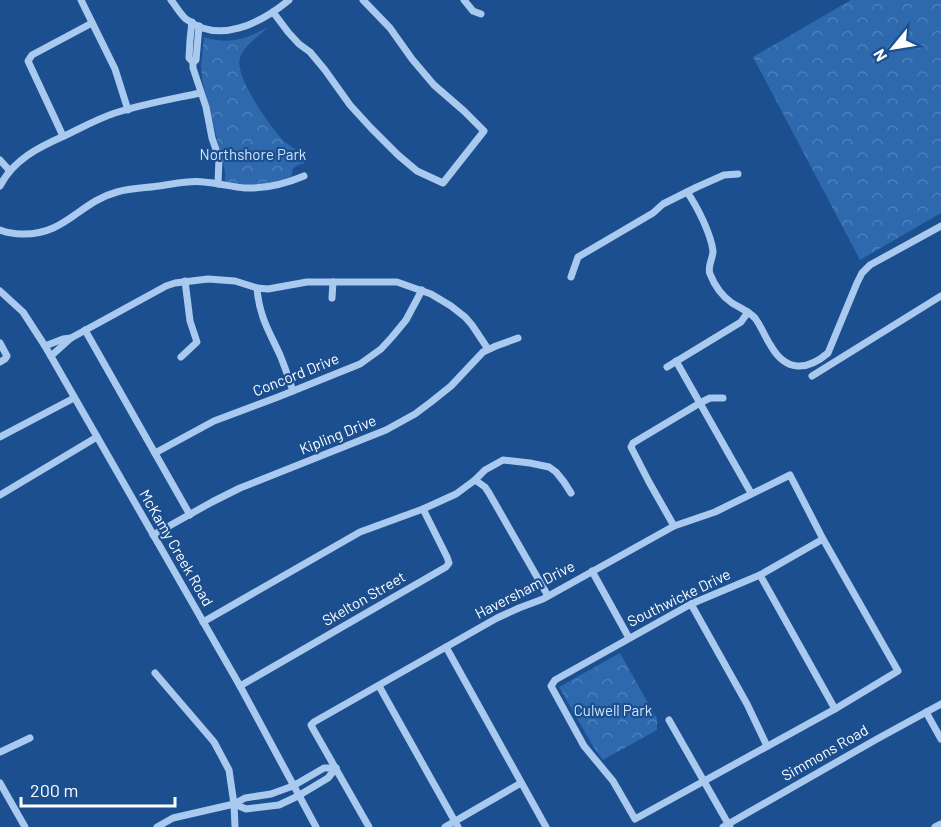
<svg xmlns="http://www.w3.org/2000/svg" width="941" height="827" font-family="Barlow,sans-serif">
	<defs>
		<pattern id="forest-crowns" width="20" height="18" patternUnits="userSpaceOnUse" patternTransform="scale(1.5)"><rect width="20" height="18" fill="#2e69ad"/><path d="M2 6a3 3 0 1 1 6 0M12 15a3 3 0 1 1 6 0" fill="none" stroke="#4d80b9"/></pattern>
	</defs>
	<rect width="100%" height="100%" fill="#1b4f8f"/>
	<!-- forest -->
	<g fill="url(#forest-crowns)">
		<path d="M851 0H941V213L860 260 753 57Z"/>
		<path d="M268 27C259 36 244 46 240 58 234 75 268 123 279 136 289 148 299 147 305 163L298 165 293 168 291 179 265 186H247L225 183V172L222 158 202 79 201 66 204 37C228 45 247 39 268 27Z"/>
		<path d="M620 653 657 719V730L603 760 594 748 559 687Z"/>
	</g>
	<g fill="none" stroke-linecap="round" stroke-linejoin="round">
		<!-- minor -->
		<g stroke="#a9c9ee" stroke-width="7">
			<path d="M81 0 115 69 128 110"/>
			<path d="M171 0C176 6 180 14 186 19 219 45 261 23 289 0"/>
			<path d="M464 0 473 11 481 14"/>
			<path d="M273 12 288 32 299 44 310 52 325 70 350 105 371 128 398 155 417 171 443 183 484 131 464 111 434 85 412 59 390 28 363 0"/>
			<path d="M192 22 190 40 189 58 193 62V68L206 107 212 138 219 158 218 184"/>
			<path d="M193 62 196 60 199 26"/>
			<path d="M63 136 28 61 32 55 92 23"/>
			<path d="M0 160 10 171"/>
			<path d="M0 186C13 160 39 147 64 136 81 128 97 119 115 113 143 104 172 99 200 93"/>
			<path d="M687 192C697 206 711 234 713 251 713 259 707 266 710 274 714 284 722 296 732 303 740 308 748 311 755 318 761 326 765 337 771 346 786 372 807 371 828 353L857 283 862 273 870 265 941 226"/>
			<path d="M0 230C8 233 14 234 22 234 66 235 79 202 117 192 131 188 145 188 159 186 174 184 189 180 204 182 218 183 232 187 245 188 266 189 285 184 304 176"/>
			<path d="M571 277 578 257 653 213 663 204 697 187 724 175 738 174"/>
			<path d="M257 288C259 316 269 331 280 355 285 367 289 379 293 391"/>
			<path d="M0 291 23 312 45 346 240 686 316 827"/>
			<path d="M332 298 333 282"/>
			<path d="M85 330 190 515"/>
			<path d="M0 343 7 356 5 359 0 362"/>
			<path d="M45 346 63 339 71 338"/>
			<path d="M51 356 71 338 166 286 175 283 208 279 235 281 257 288 268 289 307 282H397L431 294 451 306 465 317 472 325 488 349"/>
			<path d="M181 357 197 342 190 321 185 281"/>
			<path d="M676 361 751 493"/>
			<path d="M667 367 741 322 748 312"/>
			<path d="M812 376 941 296"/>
			<path d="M0 437 74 398"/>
			<path d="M155 453 214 421 278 397 360 364 381 349 392 337 406 320 422 290"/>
			<path d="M475 480 485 487 489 493 548 596"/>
			<path d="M0 495 97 437"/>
			<path d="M674 526 649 482 631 447 633 443 700 403 710 398H723"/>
			<path d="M153 535 212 502 240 488 386 430 415 414 431 402 451 386 483 352 496 346 518 338"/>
			<path d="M592 571 629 638"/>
			<path d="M760 575 835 709"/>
			<path d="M691 604 747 704 767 746"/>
			<path d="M203 622 360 532 423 509 456 494 475 480 485 470 503 460 530 463 549 467 556 472 564 482 571 493"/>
			<path d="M446 647 546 827"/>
			<path d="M155 673 214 742 229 770 234 804 235 827"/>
			<path d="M240 686 446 567 449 563 447 557 423 509"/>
			<path d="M379 686 458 827"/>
			<path d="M926 712 941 739"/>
			<path d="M669 720 730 827"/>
			<path d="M0 752 30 738"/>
			<path d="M0 783 25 827"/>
			<path d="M234 804 246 809 279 805 298 796 328 778 336 768"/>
			<path d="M157 827 173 818 234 804 245 798 271 794 293 786 324 768H336"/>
			<path d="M369 827 312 727 311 725 314 722 497 618 519 608 543 599 674 526 715 512 790 475 823 539 898 671 835 709 635 819 613 781 584 746 551 686 555 680 691 604 760 575 823 539"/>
			<path d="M445 827 521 783"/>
			<path d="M723 827 877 739 941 704"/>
			<path d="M935 827 941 824"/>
		</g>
	</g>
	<g text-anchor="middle" stroke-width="4.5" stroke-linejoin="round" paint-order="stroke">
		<!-- park labels -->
		<g font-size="15" fill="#cfe3fa" stroke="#1b4f8f">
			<text x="253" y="160">Northshore Park</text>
			<text x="613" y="716">Culwell Park</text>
		</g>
		<!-- street labels -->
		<g font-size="15" fill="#fff" stroke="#1b4f8f">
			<text transform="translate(296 375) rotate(-22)" y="5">Concord Drive</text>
			<text transform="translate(338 435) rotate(-22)" y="5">Kipling Drive</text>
			<text transform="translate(176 548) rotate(60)" y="5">McKamy Creek Road</text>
			<text transform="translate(525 590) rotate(-27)" y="5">Haversham Drive</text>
			<text transform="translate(679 598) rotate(-26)" y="5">Southwicke Drive</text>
			<text transform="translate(364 599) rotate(-30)" y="5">Skelton Street</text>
			<text transform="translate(825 753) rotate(-30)" y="5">Simmons Road</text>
		</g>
	</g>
	<!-- north arrow -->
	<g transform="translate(893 48) rotate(240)" stroke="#1b4f8f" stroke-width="4.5" paint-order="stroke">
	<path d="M0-4.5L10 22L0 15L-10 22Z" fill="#ffffff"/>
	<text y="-9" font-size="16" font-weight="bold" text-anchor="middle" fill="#ffffff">N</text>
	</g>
	<!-- scale -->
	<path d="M21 797v9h154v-9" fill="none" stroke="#ffffff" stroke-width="3"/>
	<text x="30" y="797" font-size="18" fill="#ffffff" stroke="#1b4f8f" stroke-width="4.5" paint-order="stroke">200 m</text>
</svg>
